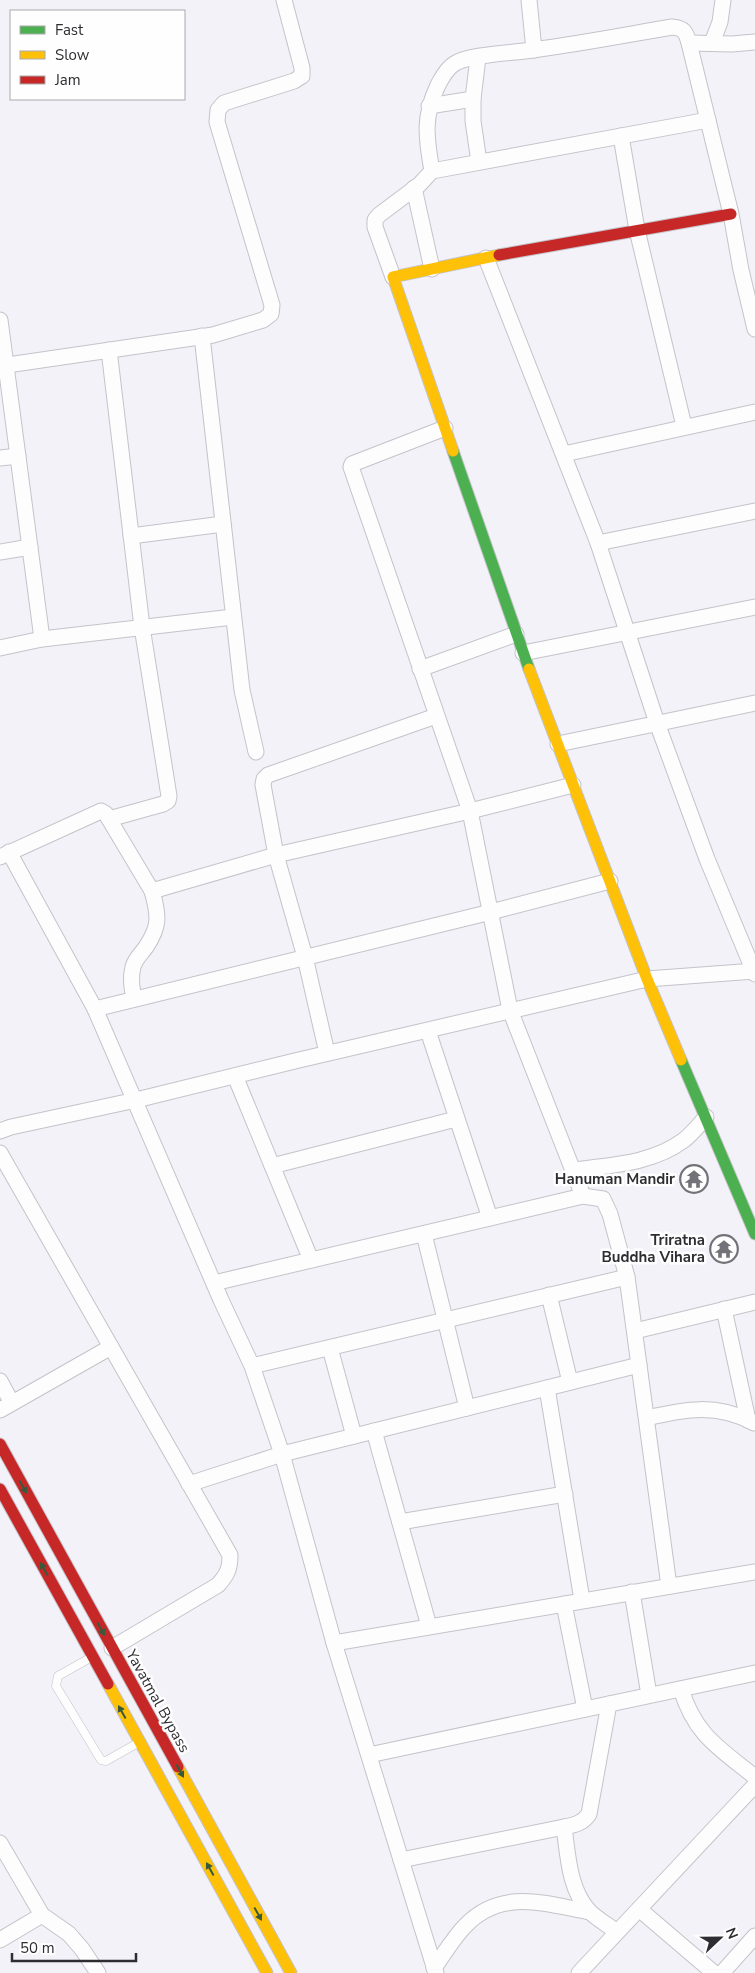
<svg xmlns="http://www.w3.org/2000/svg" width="755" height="1973" font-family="'Nunito Sans',sans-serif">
	<rect width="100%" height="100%" fill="#f3f2f9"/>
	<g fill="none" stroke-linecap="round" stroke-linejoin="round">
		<defs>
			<path id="lane" d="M90 1658 58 1676 56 1686 101 1760 106 1761 136 1744"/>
			<g id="street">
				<path d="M529 0 534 50"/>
				<path d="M689 43 732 44 755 42"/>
				<path d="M712 43 720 22 723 0"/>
				<path d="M478 57 473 99V121L479 162"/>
				<path d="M429 106 473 99"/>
				<path d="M621 136 637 230 684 426"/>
				<path d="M432 171C426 138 423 116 438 85 442 78 446 69 454 64 468 54 514 53 532 50 579 44 625 35 672 27 684 28 686 32 689 43L731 214 741 270 755 329"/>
				<path d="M414 188 432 269"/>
				<path d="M486 258 598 543 657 723 707 859 755 974"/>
				<path d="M393 277 375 227V220L379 215 419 185 432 171 708 120"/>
				<path d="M0 320 42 639"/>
				<path d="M202 336 242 690 256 752"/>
				<path d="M109 350 142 627 169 796 168 801 163 804 109 819"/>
				<path d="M0 366 213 335 263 320 271 314 272 305 217 122 218 110 224 103 294 81 302 76V68L284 0"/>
				<path d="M445 428 352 464 351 467 470 811 510 1010 583 1196"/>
				<path d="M564 454 755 412"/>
				<path d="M0 458 18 456"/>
				<path d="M131 536 223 524"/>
				<path d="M598 543 755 511"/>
				<path d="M0 552 30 547"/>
				<path d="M0 648 42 639 233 617"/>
				<path d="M523 653 755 607"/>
				<path d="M420 669 516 634"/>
				<path d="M558 744 755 703"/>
				<path d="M9 852 95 1009 221 1300 252 1366 282 1454 334 1643 436 1973"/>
				<path d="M0 857 101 811 106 814 152 891 276 855 470 811 573 785"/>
				<path d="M134 999C132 988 130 978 133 967 135 959 141 954 146 947 160 926 159 916 152 891"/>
				<path d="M95 1009 491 912 610 881"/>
				<path d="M428 1031 490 1218"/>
				<path d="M327 1053 305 957 276 855 263 785 264 779 268 775 436 716"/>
				<path d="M235 1076 311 1260"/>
				<path d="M0 1131 11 1127 136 1100 299 1060 647 979 755 971"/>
				<path d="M0 1153 230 1555C230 1569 227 1575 218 1585L112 1648"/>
				<path d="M272 1166 456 1119"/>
				<path d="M573 1170C611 1165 652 1164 684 1140 692 1134 699 1125 706 1117"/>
				<path d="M424 1234 467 1408"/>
				<path d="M214 1283 583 1196 603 1199 610 1214 627 1277 669 1586"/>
				<path d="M549 1295 570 1382"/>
				<path d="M724 1309 748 1420"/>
				<path d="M635 1331 755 1302"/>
				<path d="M330 1348 354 1436"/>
				<path d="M252 1366 627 1277"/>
				<path d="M0 1381 12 1403"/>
				<path d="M547 1388 582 1600"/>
				<path d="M0 1410 111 1347"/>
				<path d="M647 1418C685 1409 717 1403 754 1423"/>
				<path d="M374 1431 429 1626"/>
				<path d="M189 1484 282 1454 639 1365"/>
				<path d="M400 1522 565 1494"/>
				<path d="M632 1592 649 1695"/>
				<path d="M564 1604 585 1709"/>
				<path d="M334 1643 755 1572"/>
				<path d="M681 1689C695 1735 719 1748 755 1777"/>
				<path d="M369 1755 755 1673"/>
				<path d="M564 1827C568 1856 569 1889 589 1911 597 1919 608 1925 617 1932"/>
				<path d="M0 1843 42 1915 69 1934 82 1949 98 1973"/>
				<path d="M401 1860 564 1827C575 1825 583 1823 589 1814L609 1704"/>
				<path d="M639 1909 714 1973"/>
				<path d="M0 1940 42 1915"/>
				<path d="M434 1968C444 1954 454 1937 466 1925 502 1888 546 1904 590 1912"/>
				<path d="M579 1973 755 1785"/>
				<path d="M722 1973 755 1936"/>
			</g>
			<g id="fast">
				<path d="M453 451 529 669"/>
				<path d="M681 1060 755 1234"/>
			</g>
			<g id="slow">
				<path d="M453 451 393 277 499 255"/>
				<path d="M529 669 647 979 681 1060"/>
				<path d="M108 1684 267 1973"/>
				<path d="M178 1767 291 1973"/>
			</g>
			<g id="jam">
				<path d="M499 255 731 214"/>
				<path d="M0 1444 178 1767"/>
				<path d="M0 1489 108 1684"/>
			</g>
		</defs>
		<!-- lane casing -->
		<use href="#lane" stroke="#c4c3c9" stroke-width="9"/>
		<!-- street casing -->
		<use href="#street" stroke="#c4c3c9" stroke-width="17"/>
		<!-- fast casing -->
		<use href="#fast" stroke="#c4c3c9" stroke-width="13"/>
		<!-- slow casing -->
		<use href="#slow" stroke="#c4c3c9" stroke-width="13"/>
		<!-- jam casing -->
		<use href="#jam" stroke="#c4c3c9" stroke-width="13"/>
		<!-- lane -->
		<use href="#lane" stroke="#fdfdfe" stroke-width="8"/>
		<!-- street -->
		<use href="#street" stroke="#fdfdfe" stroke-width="15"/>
		<!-- fast -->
		<use href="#fast" stroke="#4caf50" stroke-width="11"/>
		<!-- slow -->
		<use href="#slow" stroke="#ffc107" stroke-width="11"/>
		<!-- jam -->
		<use href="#jam" stroke="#c62828" stroke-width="11"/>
	</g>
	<!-- one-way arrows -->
	<defs><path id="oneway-solid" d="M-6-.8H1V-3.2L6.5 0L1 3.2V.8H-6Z" transform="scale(1.25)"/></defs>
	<g fill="#385a3c">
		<use href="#oneway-solid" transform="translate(23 1487) rotate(61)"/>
		<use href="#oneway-solid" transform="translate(44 1569) rotate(-119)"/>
		<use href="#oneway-solid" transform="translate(101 1629) rotate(61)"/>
		<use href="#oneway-solid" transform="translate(122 1712) rotate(-119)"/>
		<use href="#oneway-solid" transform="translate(180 1771) rotate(61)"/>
		<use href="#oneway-solid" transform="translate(210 1869) rotate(-119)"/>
		<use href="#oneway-solid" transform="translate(258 1914) rotate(61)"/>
	</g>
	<!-- icons -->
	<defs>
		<symbol id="temple-ring" viewBox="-11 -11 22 22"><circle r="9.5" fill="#fefefe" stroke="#727278" stroke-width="1.5"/><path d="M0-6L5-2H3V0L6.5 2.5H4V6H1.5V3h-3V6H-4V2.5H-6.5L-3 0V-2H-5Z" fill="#727278"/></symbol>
	</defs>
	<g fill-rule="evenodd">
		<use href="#temple-ring" x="678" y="1163" width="32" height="32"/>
		<use href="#temple-ring" x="708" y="1233" width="32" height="32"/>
	</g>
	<g text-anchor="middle" stroke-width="5" stroke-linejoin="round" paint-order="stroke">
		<!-- poi labels -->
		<g font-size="15" font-weight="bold" fill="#2d2d32" stroke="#fefefe" text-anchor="end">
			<text x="675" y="1184">Hanuman Mandir</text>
			<text x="705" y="1245">Triratna<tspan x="705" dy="17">Buddha Vihara</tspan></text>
		</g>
		<!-- street labels -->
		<g font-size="15" fill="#2d2d32" stroke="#fefefe">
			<text transform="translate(158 1701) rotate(61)" y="5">Yavatmal Bypass</text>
		</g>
	</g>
	<!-- legend -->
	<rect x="10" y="10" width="175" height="90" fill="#fefefe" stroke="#aaaaac"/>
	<rect x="20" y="26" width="25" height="8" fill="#4caf50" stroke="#aaaaac"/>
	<text x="55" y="35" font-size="15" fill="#2d2d32">Fast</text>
	<rect x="20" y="51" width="25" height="8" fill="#ffc107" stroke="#aaaaac"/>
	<text x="55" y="60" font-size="15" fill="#2d2d32">Slow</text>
	<rect x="20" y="76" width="25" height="8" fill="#c62828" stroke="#aaaaac"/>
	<text x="55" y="85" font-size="15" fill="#2d2d32">Jam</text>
	<!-- north arrow -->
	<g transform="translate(720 1938) rotate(68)" stroke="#fefefe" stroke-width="4" paint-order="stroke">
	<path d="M0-4L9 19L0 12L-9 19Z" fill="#2d2d32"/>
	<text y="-8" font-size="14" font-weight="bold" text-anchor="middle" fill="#2d2d32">N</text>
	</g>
	<!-- scale -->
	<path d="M12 1953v8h124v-8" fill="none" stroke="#2d2d32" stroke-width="2.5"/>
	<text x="20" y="1953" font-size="15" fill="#2d2d32" stroke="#fefefe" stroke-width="4" paint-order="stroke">50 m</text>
</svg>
